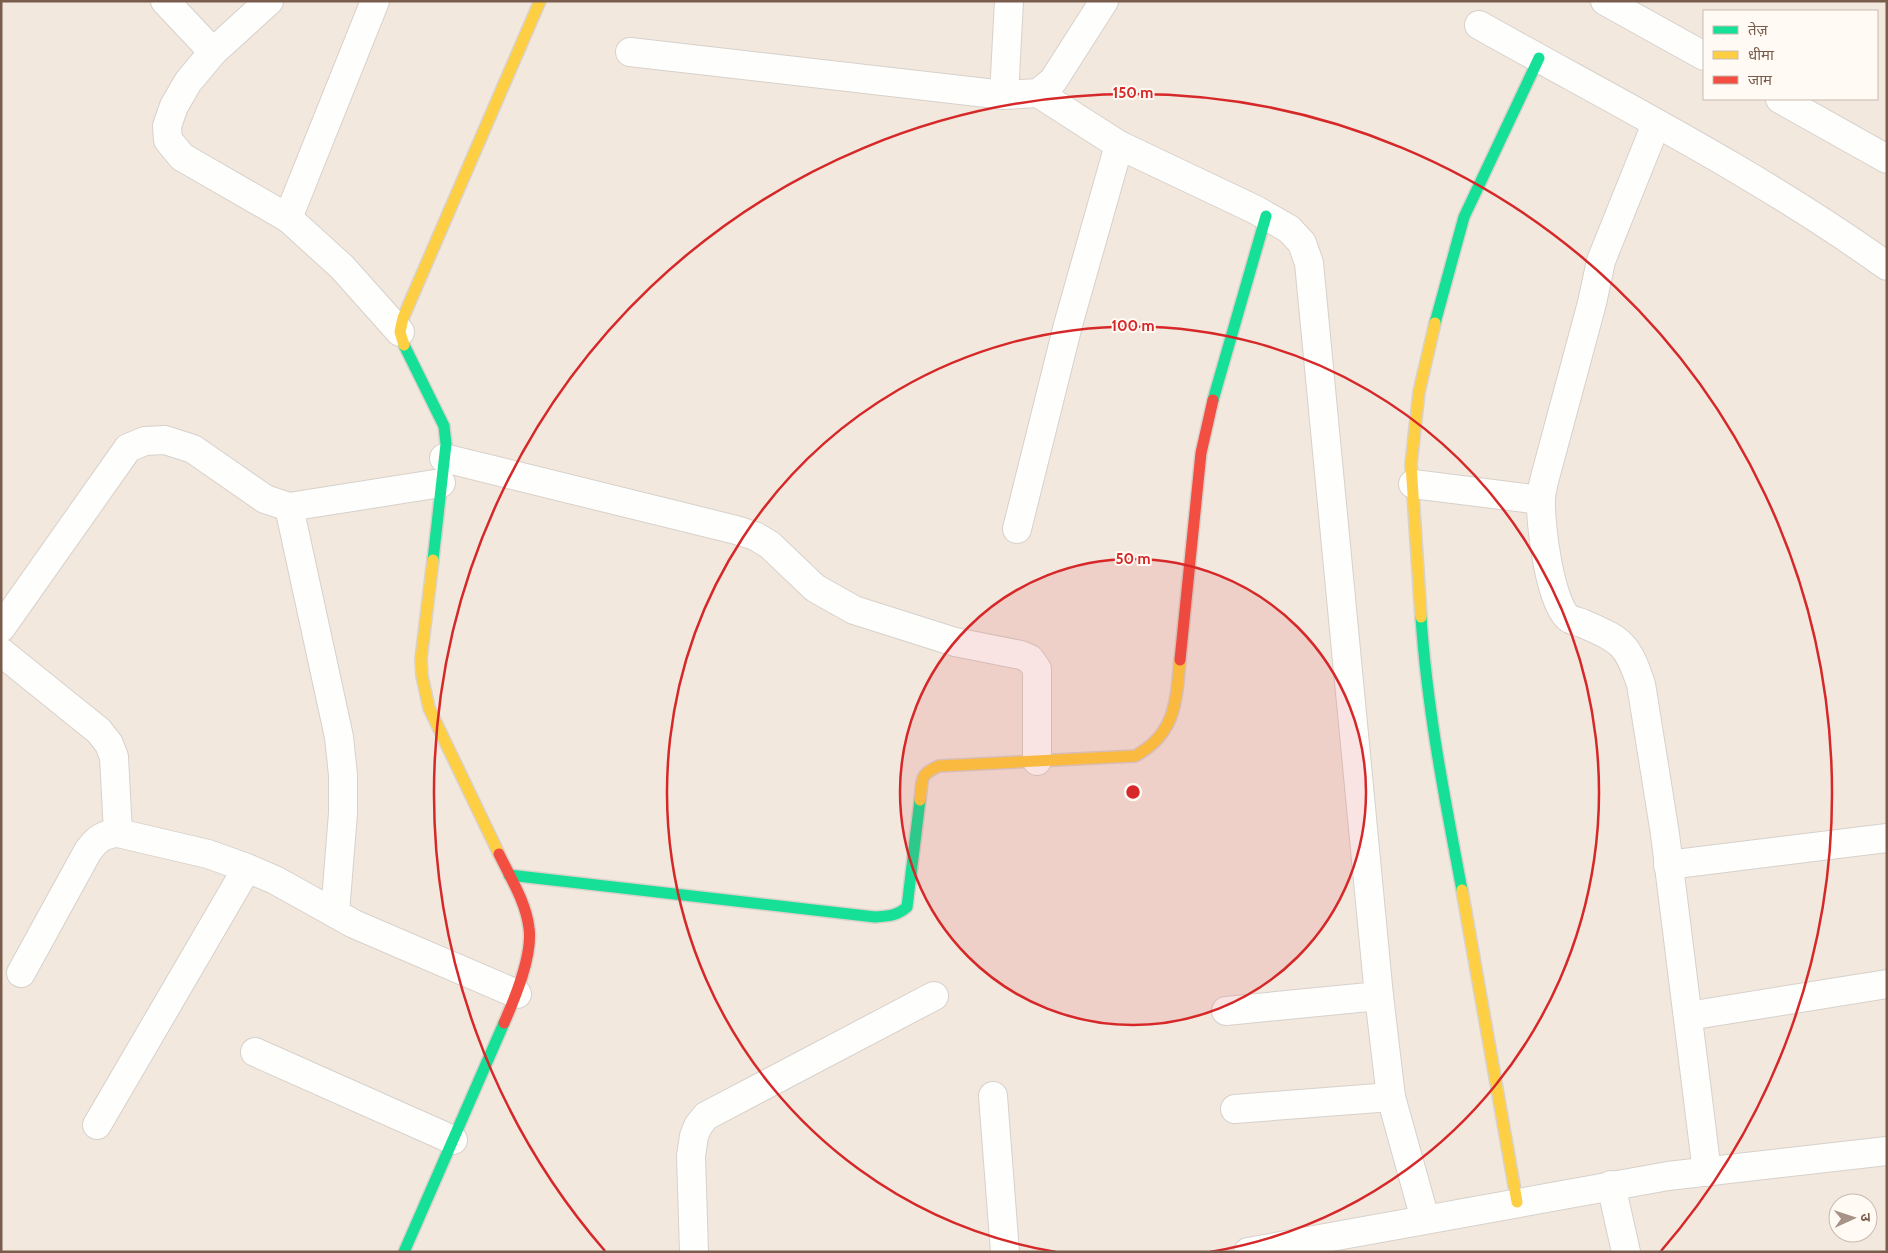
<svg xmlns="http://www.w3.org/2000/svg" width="1888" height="1253" font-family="Cabin,'Noto Sans Devanagari',sans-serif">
	<rect width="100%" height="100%" fill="#f9f5f0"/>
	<!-- residential -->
	<path fill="#f2e8de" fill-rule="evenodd" d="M1 1H1887V1252H1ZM1704 11H1877V99H1704ZM1838 1203H1868V1233H1838Z"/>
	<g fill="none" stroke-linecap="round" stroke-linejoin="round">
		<defs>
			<g id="street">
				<path d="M165 1 213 52"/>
				<path d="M269 1 213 52 188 82 174 106 167 126 168 140 182 157 288 218 342 267 400 332"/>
				<path d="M1605 1 1704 56"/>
				<path d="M1479 25C1616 102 1759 174 1887 266"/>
				<path d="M630 52 1004 95 1038 93 1053 81 1104 1"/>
				<path d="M1038 93 1119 145 1256 210 1289 229 1302 243 1309 263 1379 996 1391 1097 1425 1219"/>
				<path d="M1004 95 1009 1"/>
				<path d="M1780 99 1887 159"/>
				<path d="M1656 124 1601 261 1592 303 1544 481C1543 487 1541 493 1541 500 1540 523 1550 607 1570 619 1574 621 1580 622 1584 624 1623 641 1627 644 1641 684L1665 834 1707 1172"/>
				<path d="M288 218 375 1"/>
				<path d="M444 458 736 530 755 536 770 545 815 588 854 610 955 642 1021 655 1030 659 1037 669V761"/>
				<path d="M1413 484 1541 500"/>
				<path d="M289 507 339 737 343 775V813L335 913"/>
				<path d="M1017 529 1068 325 1119 145"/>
				<path d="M1 628 128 448 145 441 165 440 193 449 265 499 289 507 441 483"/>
				<path d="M1 652 99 731 109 744 114 757 118 833"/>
				<path d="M1668 865 1887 838"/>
				<path d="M21 973 88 851C97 839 103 834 118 833L208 854 247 868 275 880 354 924 517 994"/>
				<path d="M1226 1011 1379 996"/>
				<path d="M1688 1016 1887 984"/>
				<path d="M255 1052 453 1140"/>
				<path d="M993 1096 1005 1252"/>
				<path d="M1235 1109 1391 1097"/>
				<path d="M97 1125 247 868"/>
				<path d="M1611 1185 1626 1252"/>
				<path d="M694 1252 691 1156 694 1136 698 1126 706 1116 934 996"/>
				<path d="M1248 1252 1668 1176 1887 1151"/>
			</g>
			<g id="fast">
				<path d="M1435 323 1464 217 1539 58"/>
				<path d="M404 345 444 426 446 444 433 560"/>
				<path d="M1213 400 1266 216"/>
				<path d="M1421 617C1427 709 1445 800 1462 890"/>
				<path d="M509 875 875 917C888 916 897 916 907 907L920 800"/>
				<path d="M404 1252 504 1023"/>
			</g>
			<g id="slow">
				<path d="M404 345 400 332 403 318 540 1"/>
				<path d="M433 560 421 659 422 676 429 708 499 854"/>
				<path d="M1421 617 1411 464 1419 392 1435 323"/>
				<path d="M920 800C923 780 918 775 939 766L1135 756C1176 734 1176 701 1180 660"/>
				<path d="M1462 890 1517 1202"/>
			</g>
			<g id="jam">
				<path d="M1180 660 1201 453 1213 400"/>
				<path d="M499 854C510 877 526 902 529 928 533 955 515 998 504 1023"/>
			</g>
		</defs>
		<!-- street casing -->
		<use href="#street" stroke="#d7d1cb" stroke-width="30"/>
		<!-- fast casing -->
		<use href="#fast" stroke="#d9d2cb" stroke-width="14"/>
		<!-- slow casing -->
		<use href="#slow" stroke="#d9d2cb" stroke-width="14"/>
		<!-- jam casing -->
		<use href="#jam" stroke="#d9d2cb" stroke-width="14"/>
		<!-- street -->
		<use href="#street" stroke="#fefefd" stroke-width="28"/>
		<!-- fast -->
		<use href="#fast" stroke="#16e098" stroke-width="11"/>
		<!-- slow -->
		<use href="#slow" stroke="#ffcf43" stroke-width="11"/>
		<!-- jam -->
		<use href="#jam" stroke="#f24e42" stroke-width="11"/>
	</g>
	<!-- distance rings -->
	<circle cx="1133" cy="792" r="233" fill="#d62828" fill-opacity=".12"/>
	<g fill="none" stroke="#d62828" stroke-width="2.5">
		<circle cx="1133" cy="792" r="233"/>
		<path d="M1056 1252A466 466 0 1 1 1210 1252"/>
		<path d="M605 1251A699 699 0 1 1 1661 1251"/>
	</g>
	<circle cx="1133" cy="792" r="8" fill="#d62828" stroke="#fffaf3" stroke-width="2.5"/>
	<g font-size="15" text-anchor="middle" font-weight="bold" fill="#d62828" stroke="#fffaf3" stroke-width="4" stroke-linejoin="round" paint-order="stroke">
		<text x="1133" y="98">150 m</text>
		<text x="1133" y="331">100 m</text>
		<text x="1133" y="564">50 m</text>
	</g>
	<!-- border -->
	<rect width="1888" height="1253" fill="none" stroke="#7a5c4d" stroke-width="5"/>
	<!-- legend -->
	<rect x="1703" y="10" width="175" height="90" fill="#fffaf3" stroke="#cabbb1"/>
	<rect x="1713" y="26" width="25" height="8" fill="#16e098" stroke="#cabbb1"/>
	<text x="1748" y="35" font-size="15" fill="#7a5c4d">तेज़</text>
	<rect x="1713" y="51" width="25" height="8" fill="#ffcf43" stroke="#cabbb1"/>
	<text x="1748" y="60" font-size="15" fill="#7a5c4d">धीमा</text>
	<rect x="1713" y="76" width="25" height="8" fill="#f24e42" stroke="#cabbb1"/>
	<text x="1748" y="85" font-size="15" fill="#7a5c4d">जाम</text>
	<!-- north arrow -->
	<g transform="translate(1853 1218) rotate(87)"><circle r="24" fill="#fffaf3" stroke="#cabbb1"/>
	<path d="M0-4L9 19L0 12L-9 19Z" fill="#a69286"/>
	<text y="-8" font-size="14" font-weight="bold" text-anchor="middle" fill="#7a5c4d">उ</text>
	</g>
</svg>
